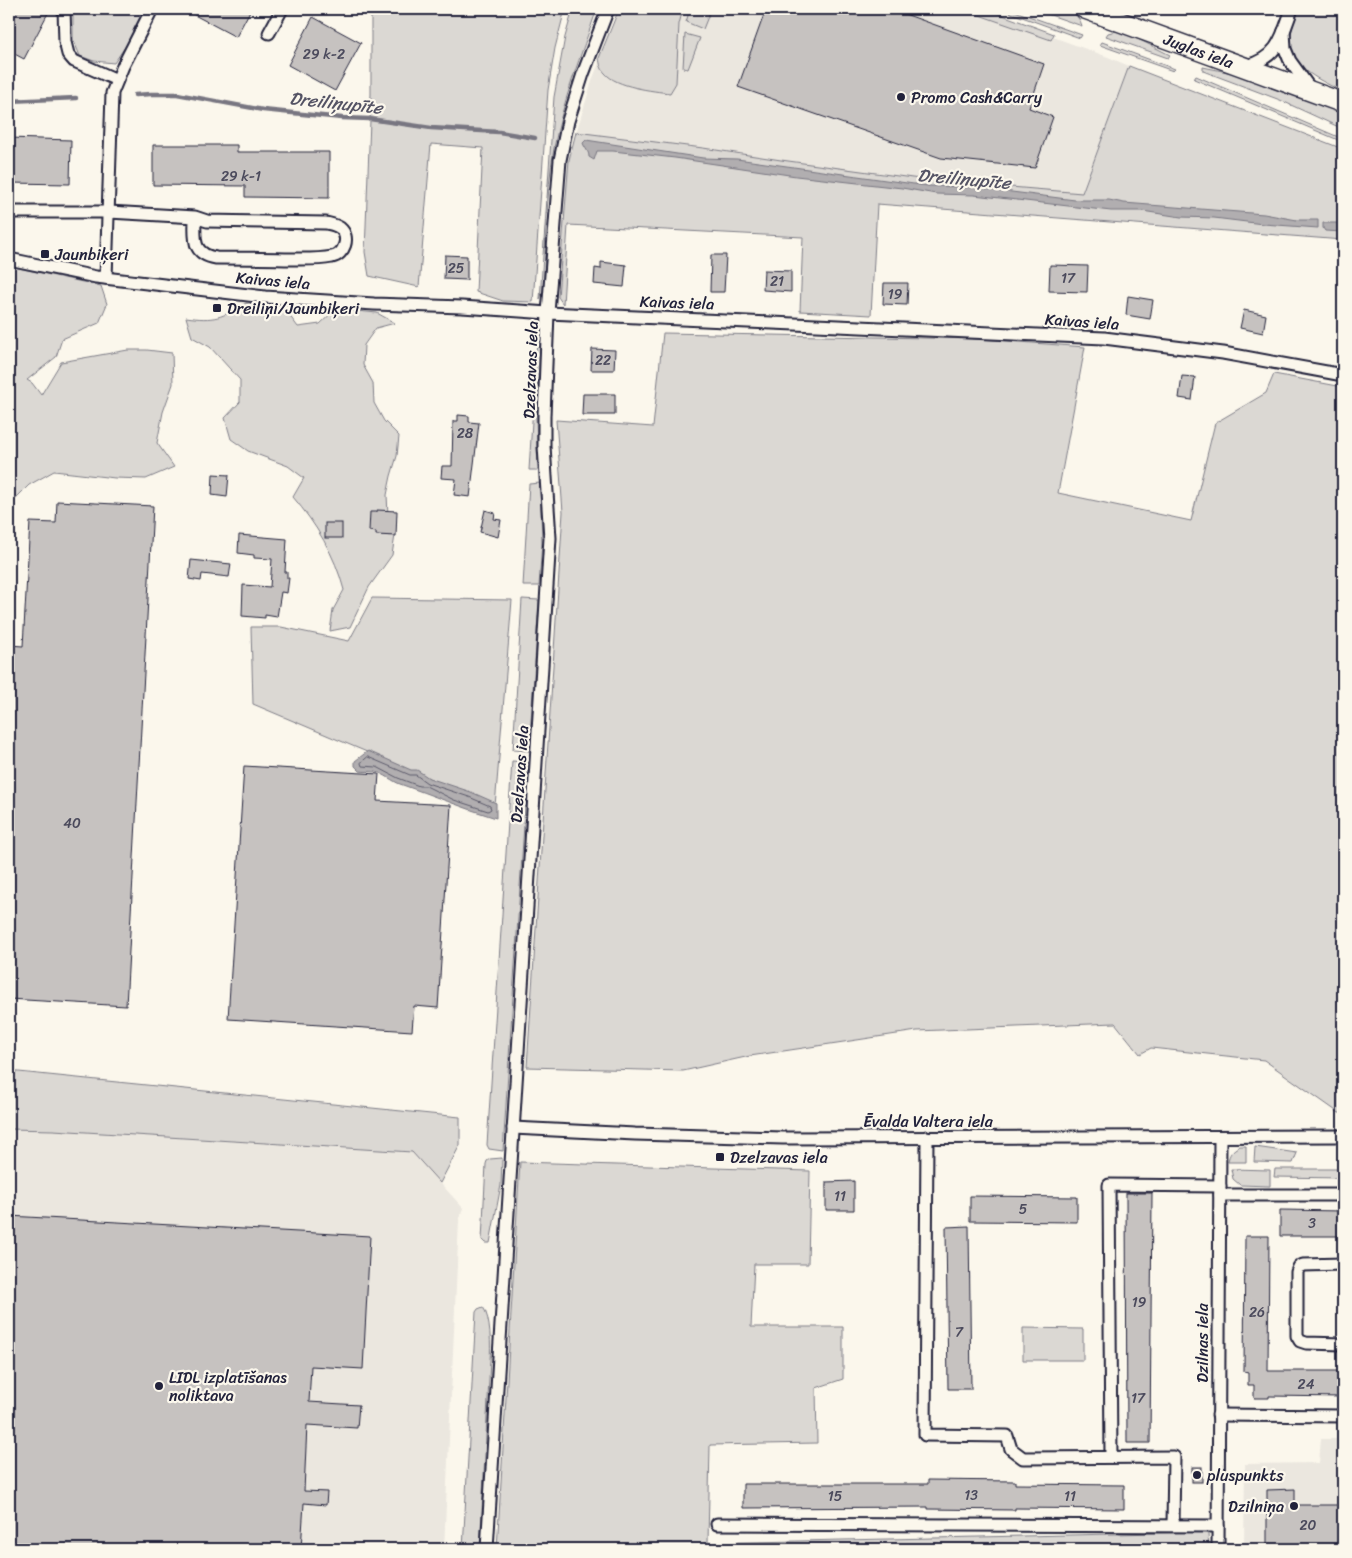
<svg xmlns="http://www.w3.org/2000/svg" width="1352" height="1558" font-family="Sriracha,sans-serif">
	<rect width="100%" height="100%" fill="#fbf7ec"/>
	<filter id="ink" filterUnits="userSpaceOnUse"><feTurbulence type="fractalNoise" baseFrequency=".02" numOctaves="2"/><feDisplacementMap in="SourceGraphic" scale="10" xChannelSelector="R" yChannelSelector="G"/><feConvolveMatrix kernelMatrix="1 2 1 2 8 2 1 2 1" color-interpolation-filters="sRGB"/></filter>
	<g filter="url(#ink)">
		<!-- built -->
		<g fill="#ebe7df">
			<path d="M621 9H976L1108 57 1129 66 1082 193 927 180 781 160 703 148 576 133 593 78Z"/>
			<path d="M9 1129 66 1130 412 1152 463 1208 459 1221 444 1549H9Z"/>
			<path d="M1321 1439H1343V1549H1244L1245 1464 1319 1463Z"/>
		</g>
		<!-- green -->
		<g fill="#dbd8d3" stroke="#7e7d87">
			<path d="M73 9H145L127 44 114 63 94 61 80 56 73 39Z"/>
			<path d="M371 9H565L555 48 548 90 533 302 503 301 476 292 483 148 431 144 419 287 369 276 365 252 371 94Z"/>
			<path d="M573 9H597C581 55 563 100 554 148 546 195 546 244 543 290L540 299 554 97 565 37Z"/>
			<path d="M619 9H683L679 24 676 83 670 93C653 91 616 87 605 73 601 69 600 64 599 58Z"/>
			<path d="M690 9H711L703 29 686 22Z"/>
			<path d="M962 9H986L1054 34 1051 40Z"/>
			<path d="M1000 9H1009L1082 35 1080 38Z"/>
			<path d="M1033 9C1051 9 1076 4 1082 26Z"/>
			<path d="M1302 9H1338V16H1343V92C1323 81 1292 70 1291 43 1290 33 1294 22 1297 12L1301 13Z"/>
			<path d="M1120 30 1170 55 1168 58 1106 36 1108 33Z"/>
			<path d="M685 34 700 38 688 69 683 68Z"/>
			<path d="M1102 42 1175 69 1173 71 1100 45Z"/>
			<path d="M1129 66 1343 149V240L877 204 871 315 800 311 803 237 568 225 563 304 558 297 569 160 576 132 703 148 781 160 927 180 1082 193Z"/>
			<path d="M1203 67 1242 75 1343 111V129L1280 100 1203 71Z"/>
			<path d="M1196 76 1343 139V142L1194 79Z"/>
			<path d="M9 266 101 286 107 304 99 323 62 339 56 357 27 380 32 383 41 395 61 362 128 350H147L172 353 173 384 163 412 157 443 174 467 146 479 115 478 54 471 29 485 9 505Z"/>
			<path d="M246 303 267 305 286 311 298 327 320 324 336 309 377 313 395 323 376 328 364 345 363 365 373 383 374 403 384 421 399 436 397 456 391 476 387 495 388 515 395 535 392 555 369 587 350 627 330 631 333 610 344 590C335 555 316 524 293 497L304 478 288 466 248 451 231 439 225 418 240 402V380L210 347 192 337 186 317C214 321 222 318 246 303Z"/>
			<path d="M538 324 541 331 536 417 538 470H529Z"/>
			<path d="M663 333 980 339 1085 347 1058 493 1191 521 1215 423 1266 393 1274 374 1343 387V1113H1339L1264 1060 1151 1048 1140 1054 1115 1023 917 1031 750 1056 683 1071 527 1067 563 512 556 420 653 427Z"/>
			<path d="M540 483 542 542 539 586H523L529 484Z"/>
			<path d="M372 598 512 600 495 806 253 704 251 627H281L349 641Z"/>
			<path d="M522 599 539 600 529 751 513 750Z"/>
			<path d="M512 761 528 762 503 1151 489 1149 487 1145Z"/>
			<path d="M9 1071 460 1117V1145L440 1183 412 1152 53 1130 9 1129Z"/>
			<path d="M1240 1146H1246V1162H1228C1229 1154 1232 1150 1240 1146Z"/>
			<path d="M1255 1147 1297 1153 1293 1163 1254 1162Z"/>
			<path d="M502 1158 501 1185 490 1243H485L482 1240 486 1164 487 1161 490 1159Z"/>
			<path d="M520 1162 810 1171 808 1264H754L751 1327H843V1379L816 1388 817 1443 710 1445 708 1543 1205 1532 1208 1534 1209 1549H497Z"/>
			<path d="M1231 1169 1270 1170V1186L1240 1185 1233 1179Z"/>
			<path d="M1275 1169H1338V1173H1343V1169V1178L1274 1177Z"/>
			<path d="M483 1307C491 1318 491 1347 490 1360L480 1549H463L476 1312 478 1309Z"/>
			<path d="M1023 1328 1083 1329V1360H1023Z"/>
		</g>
		<!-- water -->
		<g fill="#b1aeb0" stroke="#787681">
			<path d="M586 140 703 158 737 159 928 186 972 187 1075 200H1109L1124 203 1264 214 1297 220H1318V228L1263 224 1214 218 1181 217 1142 211H1111L974 195 936 194 902 188 796 176 675 158 613 151H597L594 160 589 157C589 151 585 149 583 143Z"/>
			<path d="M1323 223H1343V232L1325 231 1323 228Z"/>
			<path d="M368 751 411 770H417L429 778 471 792 496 803V818C463 808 432 795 400 784 392 781 385 774 376 772 371 771 365 772 360 771L355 766V761Z"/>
		</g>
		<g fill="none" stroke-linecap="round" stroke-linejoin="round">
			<!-- shore -->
			<path stroke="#5b5a6a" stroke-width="1" d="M368 757 410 775H416L427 783 469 797 490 806 491 809 488 811 454 800 426 786H419L398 778 377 767 362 766 361 763Z"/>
			<!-- stream -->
			<g stroke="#787681" stroke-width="4.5">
				<path d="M135 95 151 94H177L263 110 342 118 370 119 431 128 499 132 535 138"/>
				<path d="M9 101 76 98"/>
			</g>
		</g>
		<!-- building -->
		<g fill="#c6c2c0" stroke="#22223b">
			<path d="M9 9H39L48 13 24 59 9 51Z"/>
			<path d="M183 9H251L236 37Z"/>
			<path d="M766 9H903L902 13 1044 64 1029 108 1053 117 1035 168 941 158 738 87Z"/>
			<path d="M313 17 361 43 335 91 288 65Z"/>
			<path d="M9 138 71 140 70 184 9 183Z"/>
			<path d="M153 145H237V152H329V198L245 197V186L153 185Z"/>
			<path d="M445 255 467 256V280L444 279Z"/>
			<path d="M711 255H726L724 292H710Z"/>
			<path d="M601 262 626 265 624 287 594 284 595 268 601 269Z"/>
			<path d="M1050 265 1088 266 1087 292 1049 291Z"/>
			<path d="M764 270 791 271V292L763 290Z"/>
			<path d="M884 283H908L907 305 883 304Z"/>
			<path d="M1128 296 1153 300 1150 319 1126 315Z"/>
			<path d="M1244 310 1266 315 1263 333 1240 328Z"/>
			<path d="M592 349 615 350 614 370H591Z"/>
			<path d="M1182 376 1195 377 1192 400 1179 398Z"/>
			<path d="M583 394H615V415H582Z"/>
			<path d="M458 415 469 416V422L479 423 470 497 454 495 456 479 441 478 442 466H452L453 421H458Z"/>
			<path d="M213 474 229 475 227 497 212 495Z"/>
			<path d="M57 501 153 506 126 1006 9 999V645L23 646 30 522 56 523Z"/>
			<path d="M377 510 397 511 396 536 376 535V532L369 531 370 512H377Z"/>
			<path d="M485 510 495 513 494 519 501 520 498 537 480 532Z"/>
			<rect x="325" y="523" width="17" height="15"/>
			<path d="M239 535 287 539 285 572H287V578H289L287 593 281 592 277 617 265 615V618L242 616 243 585 270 587 272 559 254 558V555L238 553Z"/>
			<path d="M191 560 231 564 229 577 202 574 201 581 189 579Z"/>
			<path d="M244 766 379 774 377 801 451 805 438 1008 414 1006 412 1031 228 1019Z"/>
			<path d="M854 1181V1210H826V1182Z"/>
			<path d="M1126 1193H1152L1150 1443H1127Z"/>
			<path d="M970 1196 1077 1197V1222L970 1221Z"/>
			<path d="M1280 1210 1343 1211V1236H1280Z"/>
			<path d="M9 1216 370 1236 363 1369 311 1366 309 1402 359 1405 357 1428 307 1425 304 1491 327 1492 326 1505 304 1503 301 1549H9Z"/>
			<path d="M969 1226 971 1389H948L946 1227Z"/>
			<path d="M1245 1236H1269L1268 1371H1343V1397L1269 1396V1398H1254V1385H1248V1373L1244 1372Z"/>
			<rect x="1192" y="1467" width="10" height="15"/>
			<path d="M928 1480 1015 1481V1484L1124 1485V1509L1015 1508V1510L928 1509V1507L743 1508V1484H928Z"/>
			<path d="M1295 1489V1505H1343V1545L1293 1546V1549H1267V1490Z"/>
		</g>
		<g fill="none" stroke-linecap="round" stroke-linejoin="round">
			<defs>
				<g id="street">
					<path d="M64 9 65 42 68 54 74 61 117 80"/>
					<path d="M1284 31 1285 49 1290 61 1311 90"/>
					<path d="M269 33 282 9"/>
					<path d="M1246 66C1278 58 1282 37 1292 9"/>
					<path d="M9 212H109L195 217 207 221 326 223C330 224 336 225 340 228 351 237 344 255 332 257 317 260 301 259 285 259 262 258 239 258 216 258 191 254 195 238 195 217"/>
					<path d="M9 259 96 277 265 297 374 304 462 307 548 313 1104 338 1223 353 1343 375"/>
					<path d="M106 278 112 93 123 66 152 9"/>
					<path d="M513 1128 635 1134 783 1138 1343 1136"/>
					<path d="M927 1137 925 1435 1007 1436 1011 1449 1023 1458 1174 1457 1173 1525"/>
					<path d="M1220 1195H1343"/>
					<path d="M1343 1264 1303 1265 1299 1267 1297 1272V1336L1300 1341 1306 1343 1343 1344"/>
					<path d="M1218 1415 1343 1416"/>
					<path d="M1111 1457 1109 1185 1220 1186"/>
					<path d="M717 1524 1218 1526"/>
					<path d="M487 1549 550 538 544 446V416L548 313 560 160 568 121 583 74 608 9"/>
					<path d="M1218 1549 1220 1137"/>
				</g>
				<g id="primary">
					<path id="s1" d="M1085 9 1343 103"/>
				</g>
			</defs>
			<!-- street casing -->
			<use href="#street" stroke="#22223b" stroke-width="15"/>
			<!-- primary casing -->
			<use href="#primary" stroke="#22223b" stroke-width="22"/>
			<!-- street -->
			<use href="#street" stroke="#fbf7ec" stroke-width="11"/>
			<!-- primary -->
			<use href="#primary" stroke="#fbf7ec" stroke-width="19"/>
		</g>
	</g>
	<!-- markers -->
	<g fill="#22223b" stroke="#fbf7ec" stroke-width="2">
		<circle cx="901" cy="97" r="5"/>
		<rect x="40" y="249" width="10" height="10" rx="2.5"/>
		<rect x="212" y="303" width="10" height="10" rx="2.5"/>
		<rect x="715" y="1152" width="10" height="10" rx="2.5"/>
		<circle cx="159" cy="1386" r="5"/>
		<circle cx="1197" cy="1475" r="5"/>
		<circle cx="1294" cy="1506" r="5"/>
	</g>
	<g text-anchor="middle" stroke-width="4.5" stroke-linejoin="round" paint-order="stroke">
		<!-- number labels -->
		<g font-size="14" fill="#4b4a5c">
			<text x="324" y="59">29 k-2</text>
			<text x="241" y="181">29 k-1</text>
			<text x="456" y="273">25</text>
			<text x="1068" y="283">17</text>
			<text x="777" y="286">21</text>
			<text x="895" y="299">19</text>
			<text x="603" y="365">22</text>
			<text x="465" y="438">28</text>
			<text x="72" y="828">40</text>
			<text x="840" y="1201">11</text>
			<text x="1023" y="1214">5</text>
			<text x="1312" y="1228">3</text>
			<text x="1139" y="1307">19</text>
			<text x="1257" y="1317">26</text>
			<text x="959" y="1337">7</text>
			<text x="1306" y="1389">24</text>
			<text x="1138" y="1403">17</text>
			<text x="971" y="1500">13</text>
			<text x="835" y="1501">15</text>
			<text x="1070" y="1501">11</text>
			<text x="1308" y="1530">20</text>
		</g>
		<!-- street labels -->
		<g font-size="16" fill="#22223b" stroke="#fbf7ec">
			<text dy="6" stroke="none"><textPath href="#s1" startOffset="121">Juglas iela</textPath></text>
			<text transform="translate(273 280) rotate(5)" y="6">Kaivas iela</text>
			<text transform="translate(677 302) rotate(2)" y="6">Kaivas iela</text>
			<text transform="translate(1082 321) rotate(4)" y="6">Kaivas iela</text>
			<text transform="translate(530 370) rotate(-88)" y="6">Dzelzavas iela</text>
			<text transform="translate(519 774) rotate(-86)" y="6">Dzelzavas iela</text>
			<text x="928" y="1127">Ēvalda Valtera iela</text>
			<text transform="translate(1202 1343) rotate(-90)" y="6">Dzilnas iela</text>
		</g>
		<!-- poi labels -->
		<g font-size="16" fill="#22223b" stroke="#fbf7ec" text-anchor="start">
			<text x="911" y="103">Promo Cash&amp;Carry</text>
			<text x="55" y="260">Jaunbiķeri</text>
			<text x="227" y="314">Dreiliņi/Jaunbiķeri</text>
			<text x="730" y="1163">Dzelzavas iela</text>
			<text x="169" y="1383">LIDL izplatīšanas<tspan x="169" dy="18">noliktava</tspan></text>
			<text x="1207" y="1481">pluspunkts</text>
			<text x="1284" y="1512" text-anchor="end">Dzilniņa</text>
		</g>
		<!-- water labels -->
		<g font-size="18" font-style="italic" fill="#545364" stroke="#fbf7ec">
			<text transform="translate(336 103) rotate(6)" y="6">Dreiliņupīte</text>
			<text transform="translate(964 179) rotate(5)" y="6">Dreiliņupīte</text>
		</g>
	</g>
	<!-- margin -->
	<rect width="1352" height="1558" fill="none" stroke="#fbf7ec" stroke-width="30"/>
	<rect x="15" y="15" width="1322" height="1528" fill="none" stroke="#22223b" stroke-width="2" filter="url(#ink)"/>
</svg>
